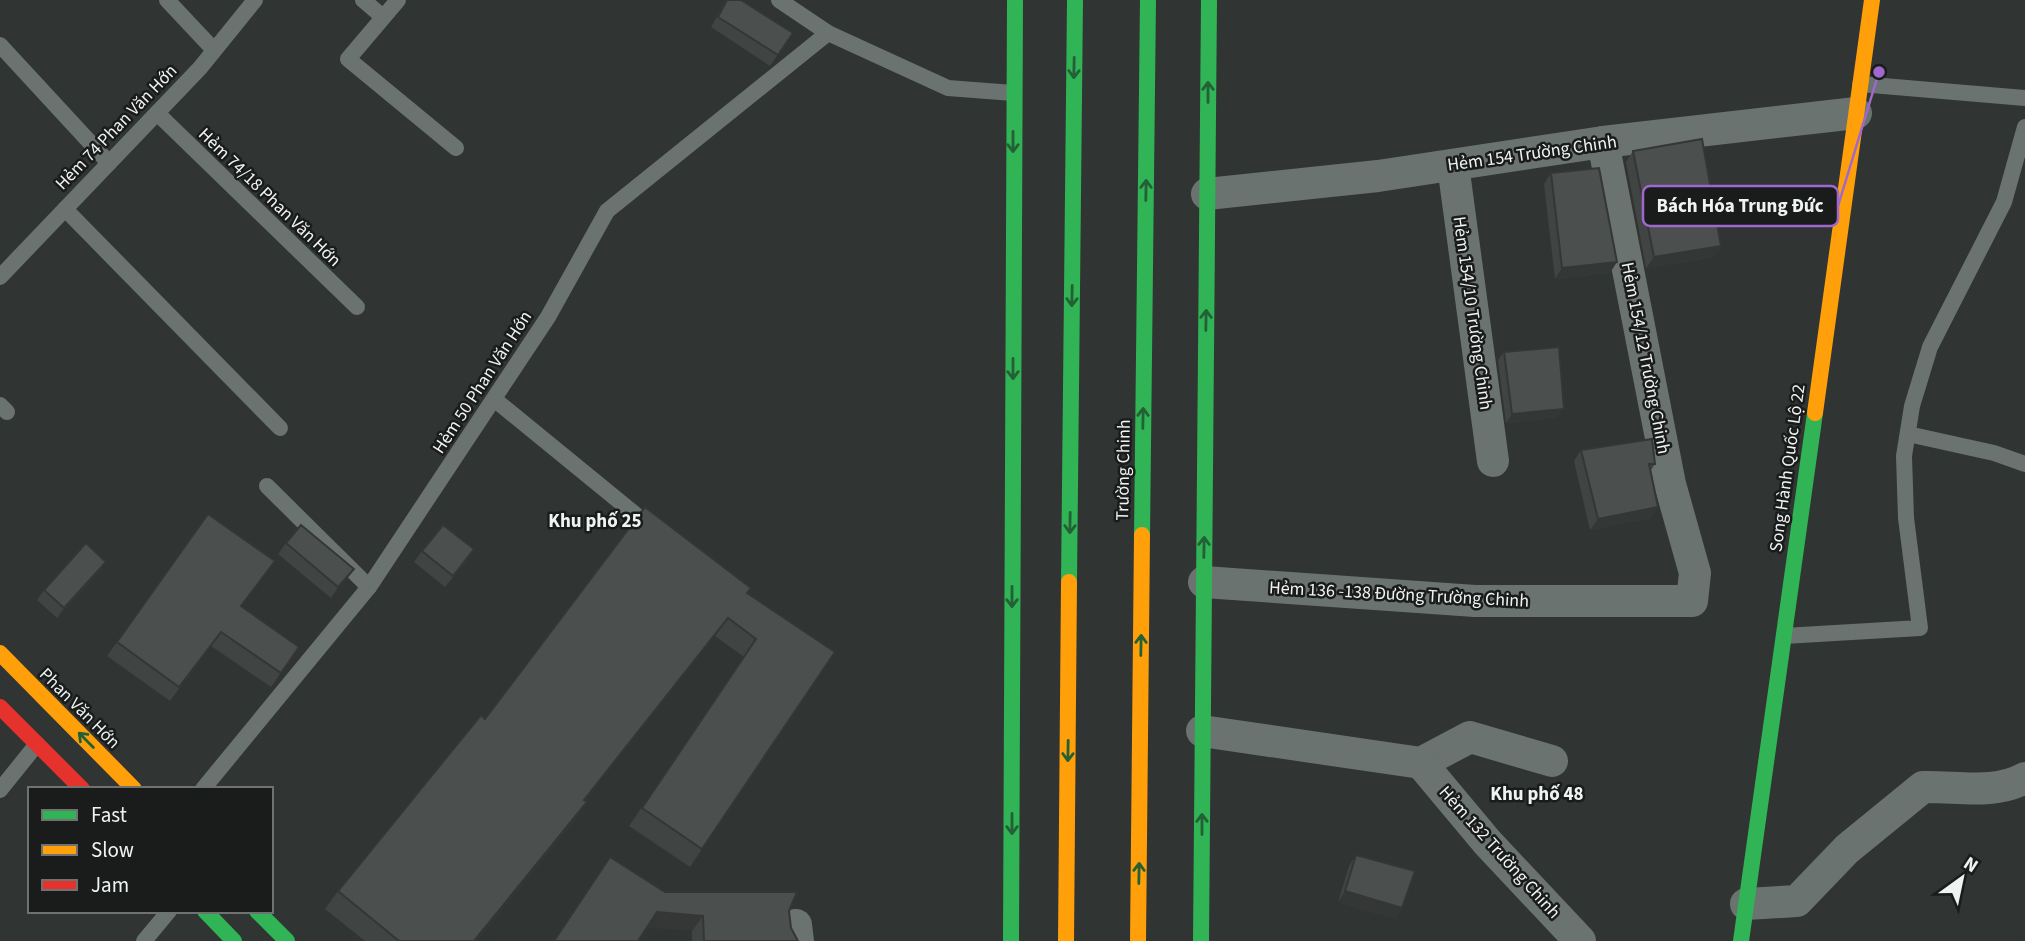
<svg xmlns="http://www.w3.org/2000/svg" width="2025" height="941" font-family="'Source Sans 3',sans-serif">
	<rect width="100%" height="100%" fill="#303432"/>
	<g fill="none" stroke-linecap="round" stroke-linejoin="round">
		<!-- lane -->
		<g stroke="#6a736f" stroke-width="16">
			<path d="M167 0 214 50"/>
			<path d="M363 0 383 17"/>
			<path d="M398 0 348 59 456 148"/>
			<path d="M779 0 828 33 948 88 1013 93"/>
			<path d="M0 45 109 163"/>
			<path d="M1860 84 2025 98"/>
			<path d="M157 113 357 307"/>
			<path d="M65 209 280 428"/>
			<path d="M0 277 200 68 255 0"/>
			<path d="M494 399 652 528"/>
			<path d="M0 405 7 412"/>
			<path d="M1908 434 1994 453 2025 464"/>
			<path d="M267 486 369 587"/>
			<path d="M1784 636 1920 628 1906 518 1904 456 1912 406 1930 347 2004 202 2025 127"/>
			<path d="M203 789 369 587 548 317 607 211 828 33"/>
			<path d="M0 790 37 744"/>
			<path d="M144 941 169 911"/>
		</g>
		<!-- street -->
		<g stroke="#6a736f" stroke-width="32">
			<path d="M1453 165 1493 461"/>
			<path d="M1207 194 1378 176 1603 142 1856 113"/>
			<path d="M1204 582 1475 601H1692L1695 573 1670 484 1603 142"/>
			<path d="M1202 731 1421 763 1470 737 1552 761"/>
			<path d="M1421 763 1487 842 1580 941"/>
			<path d="M1746 904 1797 901 1847 849 1923 787C1957 786 1994 795 2025 778"/>
			<path d="M796 925 798 941"/>
		</g>
		<!-- fast -->
		<g stroke="#30b455" stroke-width="16">
			<path d="M1142 535 1148 0"/>
			<path d="M1069 582 1075 0"/>
			<path d="M205 911 234 941"/>
			<path d="M257 911 287 941"/>
			<path d="M1011 941 1015 0"/>
			<path d="M1201 941 1209 0"/>
			<path d="M1741 941 1815 413"/>
		</g>
		<!-- slow -->
		<g stroke="#ff9f0a" stroke-width="16">
			<path d="M1815 413 1872 0"/>
			<path d="M0 653 134 789"/>
			<path d="M1066 941 1069 582"/>
			<path d="M1138 941 1142 535"/>
		</g>
		<!-- jam -->
		<path stroke="#e5322d" stroke-width="16" d="M0 707 82 789"/>
	</g>
	<!-- wall -->
	<g fill="#404442">
		<path d="M726 0H741L793 33 770 66 711 27Z"/>
		<path d="M1633 151 1721 246 1713 257 1646 268 1626 162Z"/>
		<path d="M1551 173 1610 273 1555 279 1544 184Z"/>
		<path d="M1504 352 1557 418 1506 423 1498 360Z"/>
		<path d="M1581 450 1655 464 1651 470V518L1590 530 1574 461Z"/>
		<path d="M208 514 265 575 241 606 299 647 271 687 211 646 170 701 107 656Z"/>
		<path d="M286 543 354 569 331 598 278 554Z"/>
		<path d="M422 551 467 560 445 587 414 562Z"/>
		<path d="M106 562 98 573 57 618 37 600 44 590Z"/>
		<path d="M747 593 835 652 690 867 629 826 744 657 715 636 585 800 587 802 575 820 476 941H365L325 909 338 891 485 719Z"/>
		<path d="M1356 855 1402 908 1395 919 1338 902 1349 866Z"/>
		<path d="M665 892 789 911 791 928 798 941H692V931Z"/>
	</g>
	<!-- shaded-wall -->
	<g fill="#343736">
		<path d="M1721 246 1713 257 1646 268 1654 257Z"/>
		<path d="M1617 262 1610 273 1555 279 1562 268Z"/>
		<path d="M1564 409 1557 418 1506 423 1512 414Z"/>
		<path d="M1658 507 1651 518 1590 530 1598 519Z"/>
		<path d="M106 562 98 573 57 618 64 608Z"/>
		<path d="M354 569 346 580 331 598 338 587Z"/>
		<path d="M728 618 715 636 572 818 584 800Z"/>
		<path d="M587 802 575 820 476 941H474Z"/>
		<path d="M1345 891 1402 908 1395 919 1338 902Z"/>
		<path d="M657 912 703 916 692 931 646 928Z"/>
	</g>
	<!-- building -->
	<g fill="#4b4f4d" stroke="#343736" stroke-width="2">
		<path d="M727 0H741L793 33 778 55 718 17Z"/>
		<path d="M1702 139 1721 246 1654 257 1633 151Z"/>
		<path d="M1599 168 1617 262 1562 268 1551 173Z"/>
		<path d="M1559 347 1564 409 1512 414 1504 352Z"/>
		<path d="M1652 439 1655 464H1649L1658 507 1598 519 1581 450Z"/>
		<path d="M645 507 751 588 747 593 835 652 702 849 642 808 756 639 728 618 584 800 587 802 474 941H399L338 891 481 715 485 719Z"/>
		<path d="M208 514 275 561 241 606 299 647 281 673 221 632 179 687 117 642Z"/>
		<path d="M301 525 354 569 338 587 286 543Z"/>
		<path d="M443 525 474 549 453 576 422 551Z"/>
		<path d="M86 543 106 562 64 608 44 590Z"/>
		<path d="M1356 855 1415 871 1402 908 1345 891Z"/>
		<path d="M610 857 665 892H797L789 911 791 928 798 941H704L703 916 657 912 638 941H554Z"/>
	</g>
	<!-- one-way arrows -->
	<defs><path id="oneway-shaft" d="M-6 0H5M1.5-3L5.5 0L1.5 3" fill="none" stroke-width="1.6" stroke-linecap="round" stroke-linejoin="round" transform="scale(1.75)"/></defs>
	<g stroke="#236035">
		<use href="#oneway-shaft" transform="translate(1074 68) rotate(91)"/>
		<use href="#oneway-shaft" transform="translate(1208 92) rotate(-90)"/>
		<use href="#oneway-shaft" transform="translate(1013 142) rotate(90)"/>
		<use href="#oneway-shaft" transform="translate(1146 190) rotate(-89)"/>
		<use href="#oneway-shaft" transform="translate(1072 296) rotate(91)"/>
		<use href="#oneway-shaft" transform="translate(1206 320) rotate(-89)"/>
		<use href="#oneway-shaft" transform="translate(1013 369) rotate(90)"/>
		<use href="#oneway-shaft" transform="translate(1143 418) rotate(-89)"/>
		<use href="#oneway-shaft" transform="translate(1070 523) rotate(91)"/>
		<use href="#oneway-shaft" transform="translate(1204 547) rotate(-89)"/>
		<use href="#oneway-shaft" transform="translate(1012 597) rotate(90)"/>
		<use href="#oneway-shaft" transform="translate(1141 645) rotate(-89)"/>
		<use href="#oneway-shaft" transform="translate(86 740) rotate(-135)"/>
		<use href="#oneway-shaft" transform="translate(1068 751) rotate(91)"/>
		<use href="#oneway-shaft" transform="translate(1012 824) rotate(90)"/>
		<use href="#oneway-shaft" transform="translate(1202 824) rotate(-90)"/>
		<use href="#oneway-shaft" transform="translate(1139 873) rotate(-89)"/>
	</g>
	<g text-anchor="middle" stroke-width="5" stroke-linejoin="round" paint-order="stroke">
		<!-- street labels -->
		<g font-size="18" fill="#eff3f1" stroke="#191c1b">
			<text transform="translate(116 127) rotate(-46)" y="6">Hẻm 74 Phan Văn Hớn</text>
			<text transform="translate(1532 153) rotate(-8)" y="6">Hẻm 154 Trường Chinh</text>
			<text transform="translate(270 197) rotate(44)" y="6">Hẻm 74/18 Phan Văn Hớn</text>
			<text transform="translate(1473 313) rotate(82)" y="6">Hẻm 154/10 Trường Chinh</text>
			<text transform="translate(1646 358) rotate(79)" y="6">Hẻm 154/12 Trường Chinh</text>
			<text transform="translate(482 382) rotate(-57)" y="6">Hẻm 50 Phan Văn Hớn</text>
			<text transform="translate(1787 468) rotate(-82)" y="6">Song Hành Quốc Lộ 22</text>
			<text transform="translate(1123 470) rotate(-89)" y="6">Trường Chinh</text>
			<text transform="translate(1399 594) rotate(3)" y="6">Hẻm 136 -138 Đường Trường Chinh</text>
			<text transform="translate(80 708) rotate(45)" y="6">Phan Văn Hớn</text>
			<text transform="translate(1500 852) rotate(48)" y="6">Hẻm 132 Trường Chinh</text>
		</g>
		<!-- neighbourhood labels -->
		<g font-size="19" font-weight="bold" fill="#eff3f1" stroke="#191c1b">
			<text x="595" y="527">Khu phố 25</text>
			<text x="1537" y="800">Khu phố 48</text>
		</g>
	</g>
	<!-- callouts -->
	<path fill="none" stroke="#9e68ce" stroke-width="2.5" d="M1879 72L1838 206"/>
	<circle fill="#9e68ce" stroke="#191c1b" stroke-width="2.5" cx="1879" cy="72" r="7"/>
	<rect fill="#191c1b" stroke="#9e68ce" stroke-width="2.5" x="1643" y="186" width="195" height="40" rx="7"/>
	<g font-size="19" text-anchor="middle" font-weight="bold" fill="#eff3f1">
		<text x="1740" y="212">Bách Hóa Trung Đức</text>
	</g>
	<!-- legend -->
	<rect x="28" y="787" width="245" height="126" fill="#191c1b" stroke="#6f7271" stroke-width="2"/>
	<rect x="42" y="810" width="35" height="10" fill="#30b455" stroke="#6f7271" stroke-width="2"/>
	<text x="91" y="822" font-size="21" fill="#eff3f1">Fast</text>
	<rect x="42" y="845" width="35" height="10" fill="#ff9f0a" stroke="#6f7271" stroke-width="2"/>
	<text x="91" y="857" font-size="21" fill="#eff3f1">Slow</text>
	<rect x="42" y="880" width="35" height="10" fill="#e5322d" stroke="#6f7271" stroke-width="2"/>
	<text x="91" y="892" font-size="21" fill="#eff3f1">Jam</text>
	<!-- north arrow -->
	<g transform="translate(1962 878) rotate(33)" stroke="#191c1b" stroke-width="5" paint-order="stroke">
	<path d="M0-5L12 26L0 18L-12 26Z" fill="#eff3f1"/>
	<text y="-10" font-size="19" font-weight="bold" text-anchor="middle" fill="#eff3f1">N</text>
	</g>
</svg>
